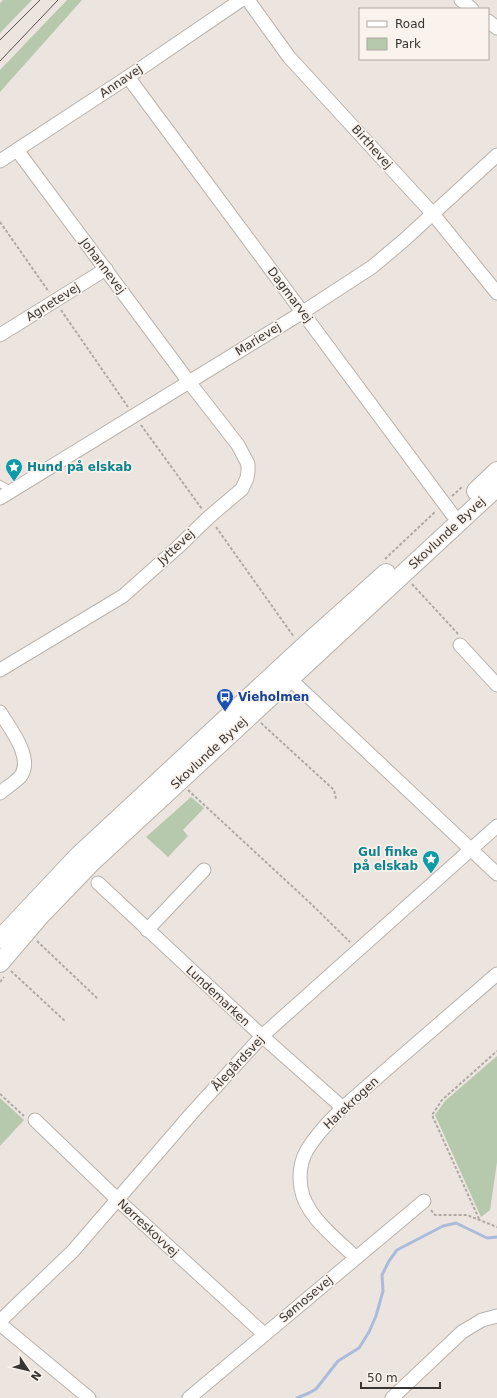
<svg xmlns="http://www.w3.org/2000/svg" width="497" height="1398" font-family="'DejaVu Sans',sans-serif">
	<rect width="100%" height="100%" fill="#ece5df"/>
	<!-- green -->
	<g fill="#b6c9ac">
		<path d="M3 0H32L0 33V3Z"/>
		<path d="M67 0H82L0 92V70Z"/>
		<path d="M191 797 204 808 183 830 188 836 168 857 146 837Z"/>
		<path d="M497 1056V1162L490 1210 481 1217 435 1115 445 1101Z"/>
		<path d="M0 1098 24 1120 0 1146Z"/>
	</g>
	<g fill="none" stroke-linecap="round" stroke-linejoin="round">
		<!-- stream -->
		<path stroke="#aabbdb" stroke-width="3" d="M297 1398 309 1393 316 1389 338 1361 359 1348 369 1332 376 1316 383 1291 382 1275 389 1261 397 1250 443 1226 456 1223 487 1238 497 1237"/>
		<defs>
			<path id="lane" d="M0 484 11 490"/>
			<g id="street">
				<path d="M248 0 289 57 433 214 497 293"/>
				<path d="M461 0 472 9"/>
				<path d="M488 21 497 28"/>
				<path d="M128 77 452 514"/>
				<path d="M0 161 128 77 241 0"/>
				<path d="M0 335 106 269"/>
				<path d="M0 498 303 312 372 267 403 241 497 155"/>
				<path d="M460 645 497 685"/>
				<path d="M0 670 123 596 177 548 209 517 242 489 247 478 248 471V464L238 445 189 382 17 150"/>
				<path d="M290 679 497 874"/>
				<path d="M0 712C9 727 35 759 20 777 14 783 6 788 0 793"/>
				<path d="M98 883 262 1036 343 1108"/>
				<path d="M147 930 204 870"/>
				<path d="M35 1120 118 1200 264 1334"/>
				<path d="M356 1258C337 1239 305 1216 301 1188 299 1175 300 1162 307 1150 327 1118 359 1094 387 1069 424 1037 460 1006 497 974"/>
				<path d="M0 1321 73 1251 192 1113 262 1036 497 826"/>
				<path d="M0 1324 89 1398"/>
				<path d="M189 1398 424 1201"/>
				<path d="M392 1398 462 1332 482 1320 497 1316"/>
			</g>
			<g id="secondary">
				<path d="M476 491 497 471"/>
				<path d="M0 939 78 856 302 648 386 573"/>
				<path d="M0 963 41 915 90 864 497 487"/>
			</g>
		</defs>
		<!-- lane casing -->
		<use href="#lane" stroke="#b9b2ac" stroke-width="8"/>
		<!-- street casing -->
		<use href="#street" stroke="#b9b2ac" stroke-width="15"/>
		<!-- secondary casing -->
		<use href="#secondary" stroke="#b9b2ac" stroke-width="20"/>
		<!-- path -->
		<g stroke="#aea9a4" stroke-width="2" stroke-dasharray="3 2" stroke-linecap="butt">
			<path d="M0 222 49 292"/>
			<path d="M61 310 128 407"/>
			<path d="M141 425 202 509"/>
			<path d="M452 496 462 487"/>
			<path d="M216 527 294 637"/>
			<path d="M385 559 436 511"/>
			<path d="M412 584 459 635"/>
			<path d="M261 723 334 790 336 799"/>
			<path d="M188 790 308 901 350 942"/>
			<path d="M37 941 98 999"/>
			<path d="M11 971 66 1022"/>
			<path d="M0 982 4 977"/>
			<path d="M0 1094 24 1116"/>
			<path d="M431 1210 435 1215H467L497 1227"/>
			<path d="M479 1219 432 1115 442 1100 497 1051"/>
		</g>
		<!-- lane -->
		<use href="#lane" stroke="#fff" stroke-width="6"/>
		<!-- street -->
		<use href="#street" stroke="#fff" stroke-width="13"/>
		<!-- secondary -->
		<use href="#secondary" stroke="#fff" stroke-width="18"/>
		<!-- tram -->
		<g stroke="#565250" stroke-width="1">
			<path d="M0 40 40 0"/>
			<path d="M0 61 58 0"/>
		</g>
	</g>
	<!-- icons -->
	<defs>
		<symbol id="sight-pin" viewBox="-11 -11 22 30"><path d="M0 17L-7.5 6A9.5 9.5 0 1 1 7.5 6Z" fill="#0f9aa8" stroke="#faf2ec"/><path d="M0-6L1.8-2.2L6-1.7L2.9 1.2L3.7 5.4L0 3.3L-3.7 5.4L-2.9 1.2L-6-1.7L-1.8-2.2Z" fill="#fff"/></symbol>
		<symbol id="bus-pin" viewBox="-11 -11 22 30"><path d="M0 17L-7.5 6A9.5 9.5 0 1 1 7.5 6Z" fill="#1a4fb4" stroke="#faf2ec"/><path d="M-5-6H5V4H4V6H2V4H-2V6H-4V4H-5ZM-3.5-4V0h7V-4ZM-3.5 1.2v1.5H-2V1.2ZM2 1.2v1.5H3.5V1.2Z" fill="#fff"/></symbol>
	</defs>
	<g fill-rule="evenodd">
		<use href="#sight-pin" x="4" y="457" width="20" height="27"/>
		<use href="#bus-pin" x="215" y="687" width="20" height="27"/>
		<use href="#sight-pin" x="421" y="849" width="20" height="27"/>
	</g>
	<g text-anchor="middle" stroke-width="3.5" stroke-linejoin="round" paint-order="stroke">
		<!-- street labels -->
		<g font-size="12" fill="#383533" stroke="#faf2ec">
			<text transform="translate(121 81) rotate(-34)" y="4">Annavej</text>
			<text transform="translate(372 147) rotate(48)" y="4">Birthevej</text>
			<text transform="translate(103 266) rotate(53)" y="4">Johannevej</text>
			<text transform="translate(290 295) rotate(53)" y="4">Dagmarvej</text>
			<text transform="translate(53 302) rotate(-32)" y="4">Agnetevej</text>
			<text transform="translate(258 339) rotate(-32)" y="4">Marievej</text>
			<text transform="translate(447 533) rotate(-43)" y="4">Skovlunde Byvej</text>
			<text transform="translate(176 547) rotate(-43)" y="4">Jyttevej</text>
			<text transform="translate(209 753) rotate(-43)" y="4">Skovlunde Byvej</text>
			<text transform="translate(218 996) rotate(43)" y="4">Lundemarken</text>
			<text transform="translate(238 1063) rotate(-47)" y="4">Ålegårdsvej</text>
			<text transform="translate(351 1103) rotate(-43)" y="4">Harekrogen</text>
			<text transform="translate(148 1228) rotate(43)" y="4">Nørreskovvej</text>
			<text transform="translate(306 1299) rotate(-40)" y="4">Sømosevej</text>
		</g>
		<!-- culture labels -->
		<g font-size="12" font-weight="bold" fill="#0d838f" stroke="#faf2ec" text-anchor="start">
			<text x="27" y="471">Hund på elskab</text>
			<text x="418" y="856" text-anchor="end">Gul finke<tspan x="418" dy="14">på elskab</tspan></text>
		</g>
		<!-- transit labels -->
		<g font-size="12" font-weight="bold" fill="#164399" stroke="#faf2ec" text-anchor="start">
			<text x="238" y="701">Vieholmen</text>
		</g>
	</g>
	<!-- legend -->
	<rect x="359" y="8" width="130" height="52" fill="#faf2ec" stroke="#aca6a2"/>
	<rect x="367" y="21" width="20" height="6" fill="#ffffff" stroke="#aca6a2"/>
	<text x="395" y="28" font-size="12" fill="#383533">Road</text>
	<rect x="367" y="38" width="20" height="12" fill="#b6c9ac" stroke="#aca6a2"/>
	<text x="395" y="48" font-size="12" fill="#383533">Park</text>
	<!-- north arrow -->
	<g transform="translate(28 1370) rotate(125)" stroke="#faf2ec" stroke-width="3" paint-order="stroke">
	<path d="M0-3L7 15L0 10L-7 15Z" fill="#383533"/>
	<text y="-6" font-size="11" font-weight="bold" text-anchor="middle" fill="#383533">N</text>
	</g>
	<!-- scale -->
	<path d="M361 1382v6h79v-6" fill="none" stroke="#383533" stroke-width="2"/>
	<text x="367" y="1382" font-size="12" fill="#383533" stroke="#faf2ec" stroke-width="3" paint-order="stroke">50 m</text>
</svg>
